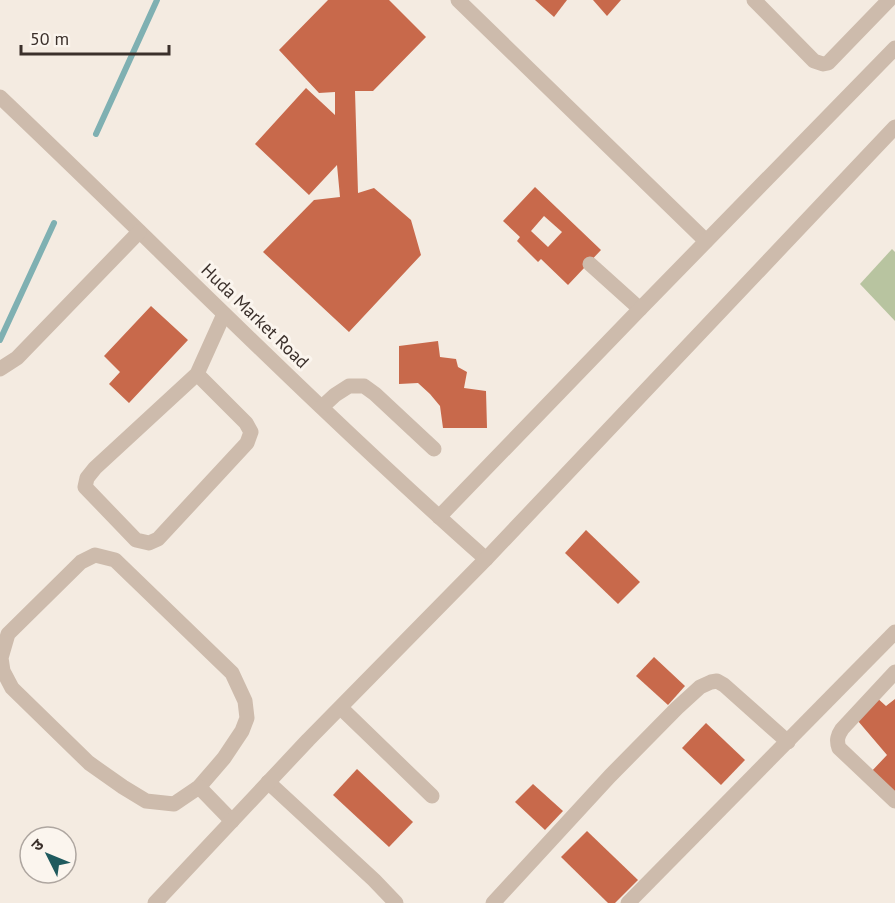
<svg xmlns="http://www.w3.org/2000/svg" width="895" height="903" font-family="'PT Sans','Noto Sans Devanagari',sans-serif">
	<rect width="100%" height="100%" fill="#f4ebe1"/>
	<!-- green -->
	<path fill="#b8c4a0" d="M892 249 895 252V321L860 284Z"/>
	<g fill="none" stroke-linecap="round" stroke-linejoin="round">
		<!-- stream -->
		<g stroke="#7fb0b2" stroke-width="6">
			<path d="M96 134 157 0"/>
			<path d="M0 340 54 223"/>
		</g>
	</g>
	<!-- building -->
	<g fill="#c8694b" fill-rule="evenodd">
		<path d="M328 0H389L426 37 373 91H355L358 193 374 188 411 220 421 255 349 332 263 252 314 200 340 197 337 165 309 195 255 144 306 88 335 115V92L319 93 279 50Z"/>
		<path d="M535 0H567L554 17Z"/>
		<path d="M593 0H621L607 16Z"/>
		<path d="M535 187 601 250 568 285 541 259 538 262 517 241 520 237 503 221ZM544 216 562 232 548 247 531 231Z"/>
		<path d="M151 306 188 340 129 403 109 384 120 372 104 356Z"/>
		<path d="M438 341 440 357 456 359 458 367 467 372 464 388 486 391 487 428H443L440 406 430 394 418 383 399 384V346Z"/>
		<path d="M586 530 640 582 618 604 565 553Z"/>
		<path d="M654 657 685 686 668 705 636 676Z"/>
		<path d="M876 697 886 706 895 699V796L870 773 887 755 858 721Z"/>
		<path d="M706 723 745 760 721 785 682 748Z"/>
		<path d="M357 769 413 822 389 847 333 795Z"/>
		<path d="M533 784 563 811 545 830 515 802Z"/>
		<path d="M587 831 638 880 615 903H608L561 857Z"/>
	</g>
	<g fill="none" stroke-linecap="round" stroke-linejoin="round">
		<!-- minor -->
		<g stroke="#cdbbac" stroke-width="15">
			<path d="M458 0 706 241"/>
			<path d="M754 0 814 61 823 64 828 63 889 0"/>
			<path d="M0 97C162 251 319 411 486 559"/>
			<path d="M590 264 640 309"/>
			<path d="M0 369 17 358 139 232"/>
			<path d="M197 374 246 423 251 432 247 443 158 539 149 543 136 540 85 487 87 478 95 468 197 374 224 314"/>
			<path d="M322 407 335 395 349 386H364L375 394 434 449"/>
			<path d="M439 517 640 309 895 48"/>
			<path d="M95 555 115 560 232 673 245 701 247 718 242 731 224 758 199 787 174 804 146 801 123 787 89 763 12 688 3 671 1 658 8 634 81 562Z"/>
			<path d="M895 672 842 729C838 735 836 740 839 748L895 801"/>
			<path d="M341 708 432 796"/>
			<path d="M268 782 374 880 396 903"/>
			<path d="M199 787 232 821"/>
			<path d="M155 903 308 740 486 559 895 127"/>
			<path d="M493 903 610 776 677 708 700 687 711 682 717 681 724 685 788 742"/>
			<path d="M628 903 895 632"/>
		</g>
	</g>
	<g text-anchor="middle" stroke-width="6" stroke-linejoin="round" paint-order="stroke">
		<!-- street labels -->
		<g font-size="18" fill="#3b302b" stroke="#fbf5ee">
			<text transform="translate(255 316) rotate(44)" y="6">Huda Market Road</text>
		</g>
	</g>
	<!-- north arrow -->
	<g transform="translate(48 855) rotate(313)"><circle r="28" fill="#fbf5ee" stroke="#aea6a0" stroke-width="1.5"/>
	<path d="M0-4.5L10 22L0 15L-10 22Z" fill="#1f5a5e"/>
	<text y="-9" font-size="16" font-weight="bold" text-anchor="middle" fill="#3b302b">उ</text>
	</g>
	<!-- scale -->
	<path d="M21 45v9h148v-9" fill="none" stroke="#3b302b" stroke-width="3"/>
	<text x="30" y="45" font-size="18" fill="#3b302b" stroke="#fbf5ee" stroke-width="4.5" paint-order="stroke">50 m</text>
</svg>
